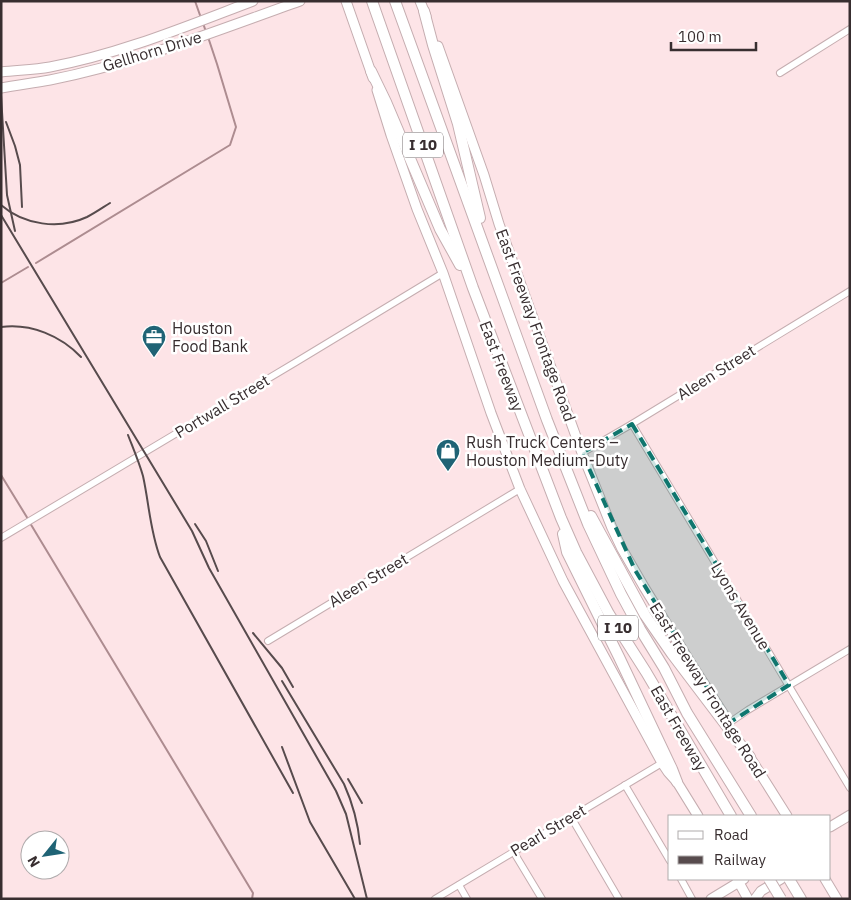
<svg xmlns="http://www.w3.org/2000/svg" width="851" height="900" font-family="'IBM Plex Sans',sans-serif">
	<rect width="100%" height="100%" fill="#fde4e7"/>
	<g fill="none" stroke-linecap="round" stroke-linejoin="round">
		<!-- stream -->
		<g stroke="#ad8c90" stroke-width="2">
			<path d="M195 1 201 18"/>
			<path d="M203 23 206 32"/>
			<path d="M36 263 230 145 236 127 217 64 208 37"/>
			<path d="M1 283 28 267"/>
			<path d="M1 475 28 519"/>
			<path d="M30 523 253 893 252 899"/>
		</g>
		<defs>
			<g id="minor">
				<path d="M780 73 850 29"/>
				<path d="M632 424 850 788"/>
				<path d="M582 453 632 424 850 291"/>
				<path d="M1 538 296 362 443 273"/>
				<path d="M268 641 520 489"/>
				<path d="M729 723 748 710 850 649"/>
				<path d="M625 785 670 861"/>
				<path d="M571 817 619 899"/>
				<path d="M513 851 542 899"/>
				<path d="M681 879 692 899"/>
				<path d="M459 885 467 899"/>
				<path d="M435 899 662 763"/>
			</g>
			<g id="major">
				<path d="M346 1 373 78"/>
				<path d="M420 1 426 16"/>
				<path d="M438 46 484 175 499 224 582 453 612 528 622 549 644 587 690 662 728 721"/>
				<path d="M1 72C18 70 34 70 50 67 120 54 187 26 253 1"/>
				<path d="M1 88C17 85 34 83 50 80 136 63 218 30 300 1"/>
				<path d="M377 90 391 135 417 209 443 273 491 413 520 489 563 581 662 763 668 772 677 782 698 816"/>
				<path d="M746 751 787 816"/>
				<path d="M830 827 850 815"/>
				<path d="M737 879 748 899"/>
				<path d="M825 879 837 899"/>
				<path d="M711 899 744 879"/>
				<path d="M755 899 761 891 781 879"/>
			</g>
			<g id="highway">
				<path d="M372 1 473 288 561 518 576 552 609 614 646 672 731 816"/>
				<path d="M395 1 547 420 588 524 621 594 640 629 664 668 687 713 751 816"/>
				<path d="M424 11 433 45 458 124 480 218"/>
				<path d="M371 71 386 102 440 229 460 265"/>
				<path d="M591 516 645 615 672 654 750 757"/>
				<path d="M563 534 567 552 619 657 672 769 677 782"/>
				<path d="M789 879 801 899"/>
			</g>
		</defs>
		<!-- minor casing -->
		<use href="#minor" stroke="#c5adb0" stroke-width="8"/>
		<!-- major casing -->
		<use href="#major" stroke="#c5adb0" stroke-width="11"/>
		<!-- highway casing -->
		<use href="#highway" stroke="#c5adb0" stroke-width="12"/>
		<!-- minor -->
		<use href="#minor" stroke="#fff" stroke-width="6"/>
		<!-- major -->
		<use href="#major" stroke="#fff" stroke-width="9"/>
		<!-- highway -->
		<use href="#highway" stroke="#fff" stroke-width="10"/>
		<!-- rail -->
		<g stroke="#574b4d" stroke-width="2">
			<path d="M1 95 7 195 15 231"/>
			<path d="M6 122 15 146 20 165 22 207"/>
			<path d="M1 205C24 225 59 230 87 217 95 213 102 208 110 203"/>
			<path d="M1 215 192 531 209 568 336 791 346 814 367 899"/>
			<path d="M1 327C31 323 61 336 81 357"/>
			<path d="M128 435C133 448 139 462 143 476 149 503 150 531 160 557L293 793"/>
			<path d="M195 524 206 541 218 571"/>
			<path d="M253 633 282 668 293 687"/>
			<path d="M282 681 344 784C353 804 358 823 360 844"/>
			<path d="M282 747 310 822 355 899"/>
			<path d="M348 779 362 803"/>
		</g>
		<defs>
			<path id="highway-bridge" d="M769 879 781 899"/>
		</defs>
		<!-- highway-bridge casing -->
		<use href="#highway-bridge" stroke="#c5adb0" stroke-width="12" stroke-linecap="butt"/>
		<!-- highway-bridge -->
		<use href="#highway-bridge" stroke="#fff" stroke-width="10"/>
	</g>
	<!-- marked area -->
	<path fill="#0f766e" fill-opacity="0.2" stroke="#0f766e" stroke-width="4" stroke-dasharray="10 6" stroke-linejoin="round" d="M632 424 789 685 729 723 635 570 582 453Z"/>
	<!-- icons -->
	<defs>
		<symbol id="office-pin" viewBox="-11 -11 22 30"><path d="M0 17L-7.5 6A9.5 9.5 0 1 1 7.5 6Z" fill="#1f6375" stroke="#fff"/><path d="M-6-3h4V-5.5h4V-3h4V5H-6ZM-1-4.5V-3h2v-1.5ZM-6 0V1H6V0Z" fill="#fff"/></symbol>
		<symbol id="shop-pin" viewBox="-11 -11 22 30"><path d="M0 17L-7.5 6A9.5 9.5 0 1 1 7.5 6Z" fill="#1f6375" stroke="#fff"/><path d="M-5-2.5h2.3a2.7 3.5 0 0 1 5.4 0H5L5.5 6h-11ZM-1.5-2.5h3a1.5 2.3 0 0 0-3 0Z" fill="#fff"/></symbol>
	</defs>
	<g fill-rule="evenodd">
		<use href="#office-pin" x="140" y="323" width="28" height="38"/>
		<use href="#shop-pin" x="434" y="437" width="28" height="38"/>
	</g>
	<g text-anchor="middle" stroke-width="5" stroke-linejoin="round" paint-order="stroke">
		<!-- shield labels -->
		<g fill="#fff" stroke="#746d6e" stroke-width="1">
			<rect x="403" y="132.5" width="40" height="25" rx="4"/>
			<rect x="598" y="615.5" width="40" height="25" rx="4"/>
		</g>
		<g font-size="15" font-weight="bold" fill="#382e30">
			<text x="423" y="150">I 10</text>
			<text x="618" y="633">I 10</text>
		</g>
		<!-- street labels -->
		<g font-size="16" fill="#382e30" stroke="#fff">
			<text transform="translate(152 51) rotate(-17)" y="6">Gellhorn Drive</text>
			<text transform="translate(536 325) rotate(70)" y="6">East Freeway Frontage Road</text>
			<text transform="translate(502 366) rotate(69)" y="6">East Freeway</text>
			<text transform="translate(716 372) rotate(-32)" y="6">Aleen Street</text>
			<text transform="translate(222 406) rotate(-31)" y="6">Portwall Street</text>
			<text transform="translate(368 580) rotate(-31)" y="6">Aleen Street</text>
			<text transform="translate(741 606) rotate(59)" y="6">Lyons Avenue</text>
			<text transform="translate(708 690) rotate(58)" y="6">East Freeway Frontage Road</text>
			<text transform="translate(679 728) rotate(60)" y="6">East Freeway</text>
			<text transform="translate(548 830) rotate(-31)" y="6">Pearl Street</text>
		</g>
		<!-- poi labels -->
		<g font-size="16" fill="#382e30" stroke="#fff" text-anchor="start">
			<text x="172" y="334">Houston<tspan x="172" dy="18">Food Bank</tspan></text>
			<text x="466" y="448">Rush Truck Centers –<tspan x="466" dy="18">Houston Medium-Duty</tspan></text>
		</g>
	</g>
	<!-- border -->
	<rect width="851" height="900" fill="none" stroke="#382e30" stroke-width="5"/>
	<!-- legend -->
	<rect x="668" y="815" width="162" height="65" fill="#ffffff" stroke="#afabac"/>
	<rect x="678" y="831" width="25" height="8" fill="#ffffff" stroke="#afabac"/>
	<text x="714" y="840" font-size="15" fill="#382e30">Road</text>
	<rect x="678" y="856" width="25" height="8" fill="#574b4d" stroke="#afabac"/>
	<text x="714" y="865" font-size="15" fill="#382e30">Railway</text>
	<!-- north arrow -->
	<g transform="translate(45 855) rotate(240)"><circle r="24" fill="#ffffff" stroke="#afabac"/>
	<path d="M0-4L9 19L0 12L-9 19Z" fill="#1f6375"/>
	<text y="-8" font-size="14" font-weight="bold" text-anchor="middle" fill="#382e30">N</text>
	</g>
	<!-- scale -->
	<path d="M671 42v8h85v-8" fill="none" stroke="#382e30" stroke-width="2.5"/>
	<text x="678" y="42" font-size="15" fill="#382e30" stroke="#ffffff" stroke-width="4" paint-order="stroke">100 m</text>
</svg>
